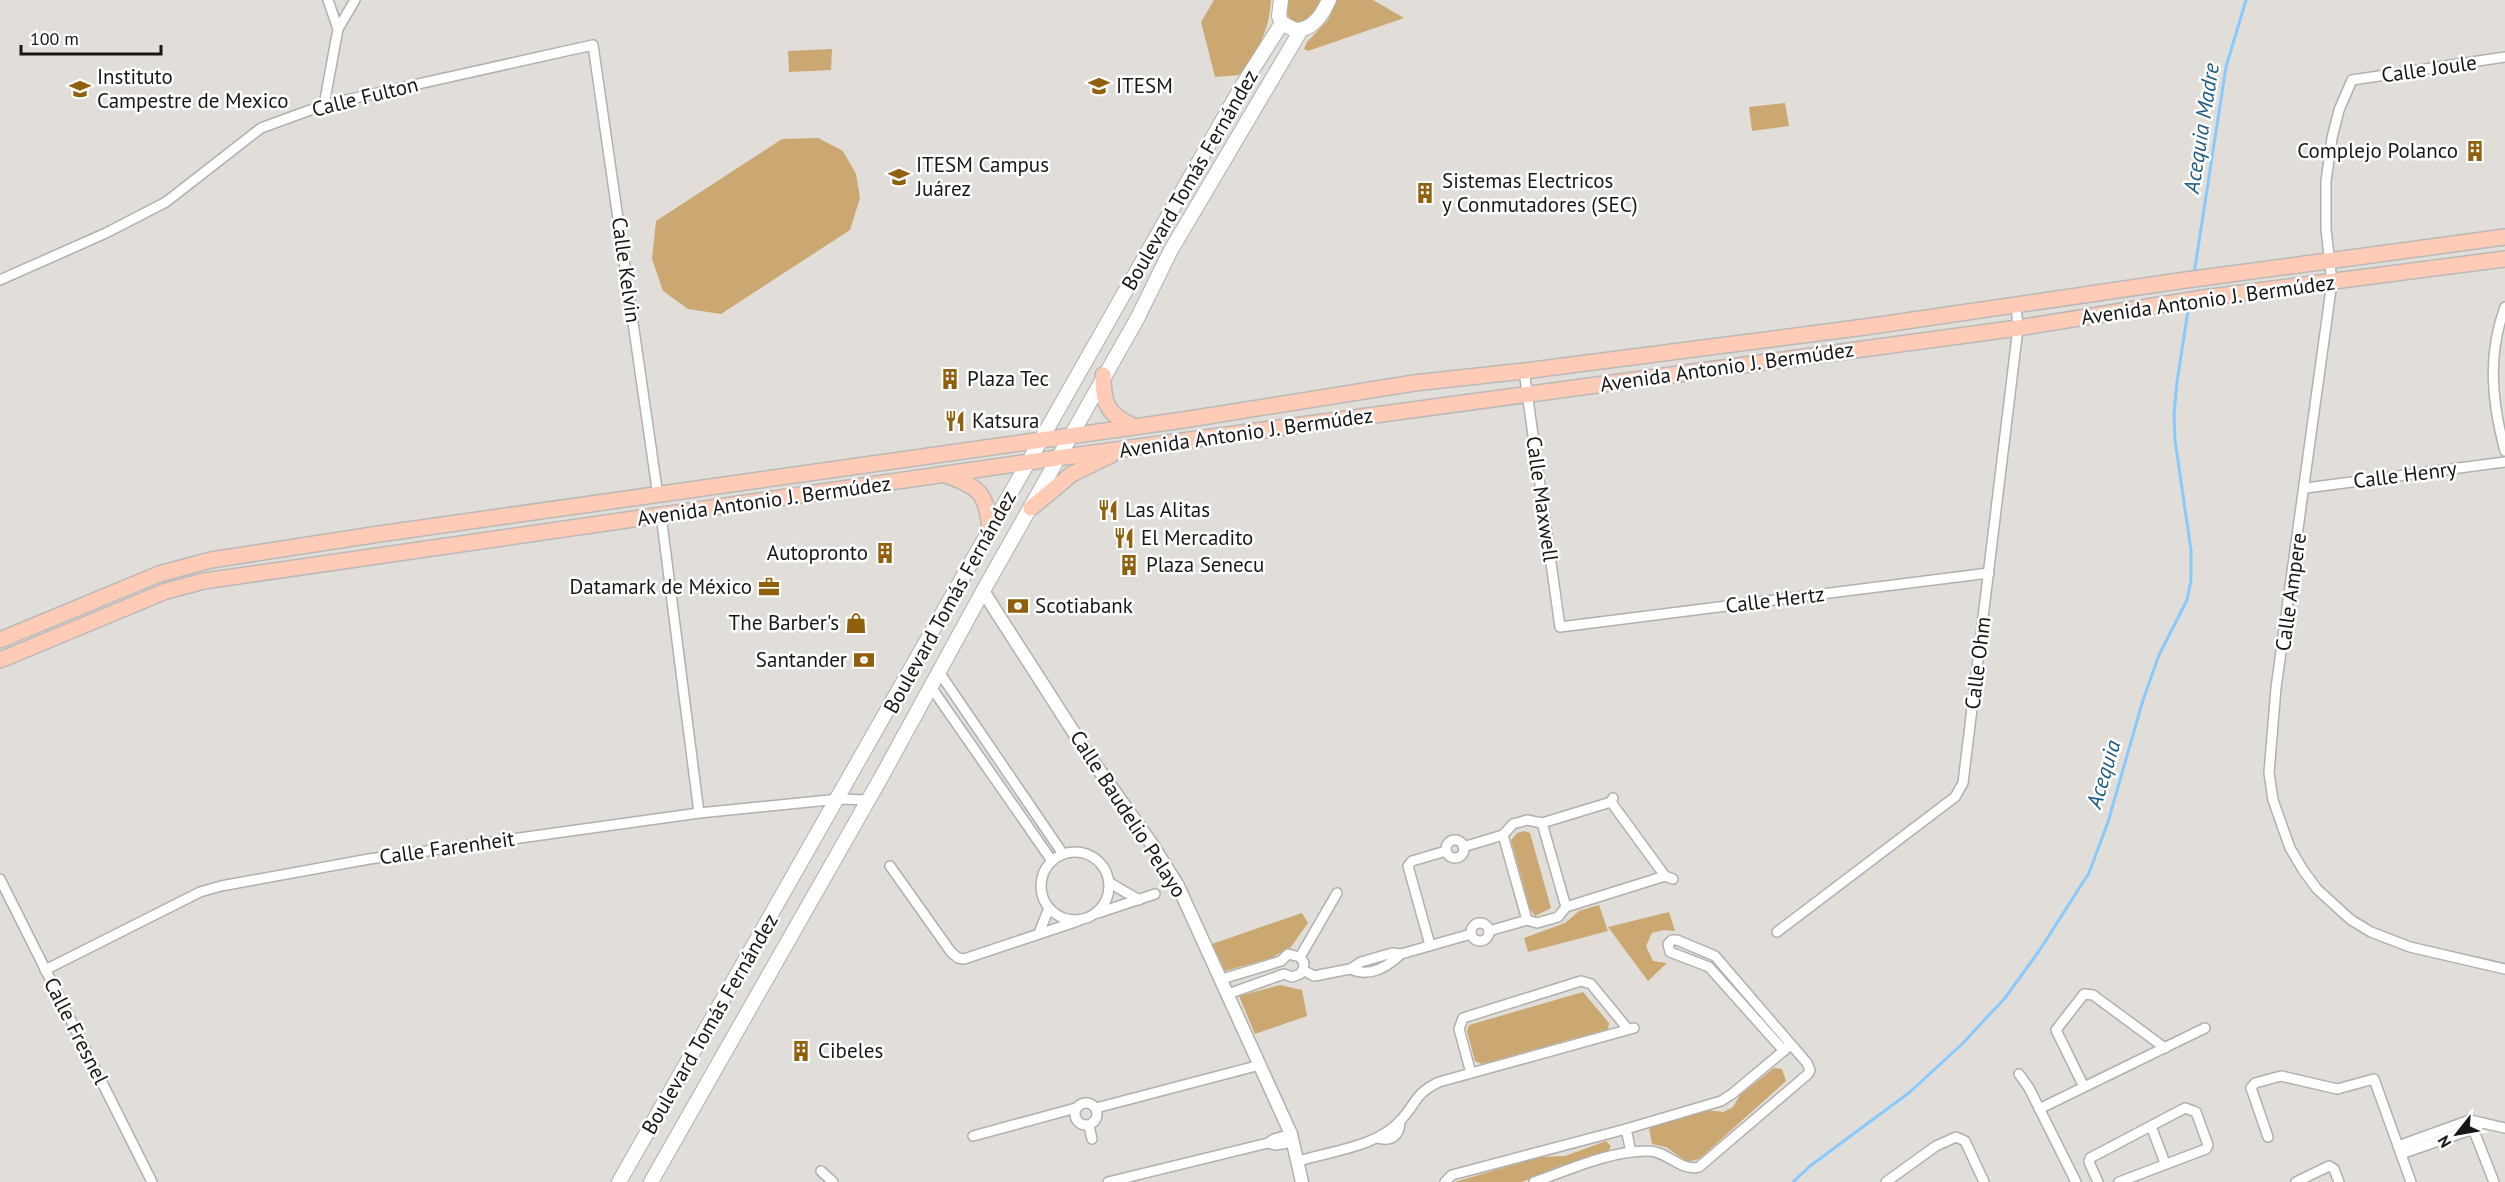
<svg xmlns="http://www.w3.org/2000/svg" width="2505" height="1182" font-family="'PT Sans',sans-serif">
	<rect width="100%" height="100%" fill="#e1ded9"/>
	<!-- green -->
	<g fill="#cba772">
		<path d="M1214 0H1271C1269 32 1258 50 1239 75L1215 77 1201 22Z"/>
		<path d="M1286 0H1322L1312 19 1299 24C1286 19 1286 13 1286 0Z"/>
		<path d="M1337 0H1373L1404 18 1308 51 1304 49 1307 42 1328 20Z"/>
		<path d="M832 49 831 70 789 72 788 51Z"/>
		<path d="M1785 103 1789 126 1752 131 1749 107Z"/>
		<path d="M818 138 843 151 856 174 860 198 850 230 721 314 688 309 663 291 652 259 656 221 782 139Z"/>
		<path d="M1524 831 1530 833 1551 908 1535 916 1530 909 1511 840 1517 833Z"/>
		<path d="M1599 905 1608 931 1528 952 1524 938 1565 923 1579 911Z"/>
		<path d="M1669 912 1675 931 1664 930 1652 933 1646 946 1653 961 1667 963 1648 981 1608 927Z"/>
		<path d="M1302 913 1308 923 1291 947 1271 958 1225 971 1212 944Z"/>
		<path d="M1280 985 1302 990 1307 1016 1255 1034 1239 996Z"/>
		<path d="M1583 992 1609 1023 1608 1029 1482 1064 1475 1061 1467 1031 1469 1025Z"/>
		<path d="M1774 1068 1782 1069 1786 1081 1699 1159 1687 1162 1666 1147 1652 1144 1649 1128 1706 1110 1723 1112 1733 1107 1740 1095Z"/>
		<path d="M1606 1141 1611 1146 1607 1153 1596 1155 1560 1166 1522 1182H1455L1540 1157 1565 1156Z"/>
	</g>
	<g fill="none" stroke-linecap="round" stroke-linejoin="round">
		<!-- stream -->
		<g stroke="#88c9fe" stroke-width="3">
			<path d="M2194 274 2226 67 2246 0"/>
			<path d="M1793 1182 1810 1166 1910 1092 1962 1044 2005 998 2039 951 2089 873 2108 822 2143 700 2159 655 2187 600 2191 580V550L2175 440 2174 414 2177 382 2189 304"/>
		</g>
		<defs>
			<g id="minor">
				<path d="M328 0 338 29"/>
				<path d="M2505 57 2352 80 2339 110 2332 138 2326 181V229L2332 282 2276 688 2269 773 2273 800 2290 848 2303 870 2317 889 2351 920 2371 932 2410 947 2505 969"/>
				<path d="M324 105 338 29 355 0"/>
				<path d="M0 280 106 233 166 202 261 128 324 105 593 45 658 496"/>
				<path d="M2505 307C2487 355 2492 403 2505 451"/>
				<path d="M1524 371 1560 627 1989 573"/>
				<path d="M2306 488 2505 462"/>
				<path d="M661 515 699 813"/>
				<path d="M939 672 1063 854"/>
				<path d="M931 687 1052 861"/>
				<path d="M1613 798 1611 802 1665 876 1673 879"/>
				<path d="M1542 823 1566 907"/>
				<path d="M1503 835 1527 920"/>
				<circle cx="1455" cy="849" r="9"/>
				<path d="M1463 847 1503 835 1513 824 1527 820 1542 823 1611 802"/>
				<circle cx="1075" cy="886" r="34"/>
				<path d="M890 866 951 952 958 958 964 959 1078 921"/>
				<path d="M0 879 152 1182"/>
				<path d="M1110 883 1139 900"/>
				<path d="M1098 913 1155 894"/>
				<circle cx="1480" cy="932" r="9"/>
				<path d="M1489 931 1527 920 1537 923 1558 917 1566 907 1665 876"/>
				<path d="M1777 932 1955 797 1963 783 2018 328 2016 305"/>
				<path d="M1039 933 1049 908"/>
				<path d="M1430 945 1408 866 1412 861 1446 851"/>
				<path d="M1300 957 1304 963 1303 970 1314 976 1350 969 1361 962 1392 953 1401 954 1471 934"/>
				<path d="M1300 957 1337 893"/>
				<path d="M1350 969C1370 978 1387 967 1401 954"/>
				<path d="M45 970 200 892 221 886 369 859 699 813 839 799 868 800"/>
				<path d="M1222 979 1281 961 1288 954 1300 957"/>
				<path d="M1228 994 1284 974 1292 977 1300 974 1303 970"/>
				<path d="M1471 1073 1459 1029 1463 1018 1581 981 1591 984 1627 1028"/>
				<path d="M2019 1074 2029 1088 2076 1182"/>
				<path d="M2084 1087 2056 1030 2084 994 2093 995 2165 1048"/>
				<circle cx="1086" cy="1114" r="11"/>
				<path d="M1096 1108 1260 1065"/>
				<path d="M2039 1109 2205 1028"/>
				<path d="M1089 1126 1092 1139"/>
				<path d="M2151 1126 2165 1163"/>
				<path d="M2472 1126 2494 1182"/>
				<path d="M1626 1129 1631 1152"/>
				<path d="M973 1136 1076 1108"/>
				<path d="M2268 1137 2251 1088 2255 1083 2281 1076 2337 1089 2374 1079 2411 1182"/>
				<path d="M1377 1138C1391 1142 1400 1136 1400 1121"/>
				<path d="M1268 1143 1275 1145 1294 1142"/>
				<path d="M2398 1146 2470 1120 2505 1128"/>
				<path d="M2401 1154 2473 1129 2481 1124"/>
				<path d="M1299 1161C1331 1151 1376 1147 1400 1121 1417 1103 1414 1094 1439 1082L1634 1028"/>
				<path d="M821 1171 833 1182"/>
				<path d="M1108 1182 1268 1143 1274 1139 1291 1134"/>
				<path d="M1445 1182 1452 1175 1626 1129 1721 1101 1732 1094 1787 1048"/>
				<path d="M1534 1182C1569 1170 1609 1151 1647 1151 1666 1150 1681 1172 1699 1167L1808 1074 1810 1070 1807 1063 1715 956 1677 940H1672L1668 944 1670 952 1709 967 1784 1051"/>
				<path d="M1886 1182 1936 1146 1956 1137 1965 1141 1984 1182"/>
				<path d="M2098 1182 2089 1162 2090 1158 2185 1108 2196 1112 2208 1145 2206 1149 2119 1182"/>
				<path d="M2296 1182 2329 1166 2334 1169 2339 1182"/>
			</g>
			<path id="tertiary" d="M983 591 1087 753 1151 843 1178 886 1291 1134 1302 1182"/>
			<g id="secondary">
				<path d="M1281 0 1279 16 1282 23 1295 30C1313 30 1322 15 1329 0"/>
				<path d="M619 1182 1242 86 1282 23"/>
				<path d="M651 1182 882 776 983 591 1137 319 1171 250 1301 30"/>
			</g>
			<g id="primary">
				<path d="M1103 375C1103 404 1107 414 1133 426"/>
				<path d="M948 476C981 487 987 496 990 530"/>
				<path d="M1031 508 1072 474 1111 455"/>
				<path d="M0 640 159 574 211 560 379 534 1183 420 1414 383 1524 371 1865 327 2179 281 2505 237"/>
				<path d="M0 660 166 591 204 581 1057 458 2018 328 2203 298 2505 259"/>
			</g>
		</defs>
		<!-- minor casing -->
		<use href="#minor" stroke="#b3b0ab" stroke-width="12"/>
		<!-- tertiary casing -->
		<use href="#tertiary" stroke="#b3b0ab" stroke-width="15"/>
		<!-- secondary casing -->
		<use href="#secondary" stroke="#b3b0ab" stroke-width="16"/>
		<!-- primary casing -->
		<use href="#primary" stroke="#bab9b9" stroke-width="18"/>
		<!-- minor -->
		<use href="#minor" stroke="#fff" stroke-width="9"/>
		<!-- tertiary -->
		<use href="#tertiary" stroke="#fff" stroke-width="12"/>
		<!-- secondary -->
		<use href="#secondary" stroke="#fff" stroke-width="14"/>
		<!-- primary -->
		<use href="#primary" stroke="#fecbb6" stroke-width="15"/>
	</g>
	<!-- icons -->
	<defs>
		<symbol id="school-bare" viewBox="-9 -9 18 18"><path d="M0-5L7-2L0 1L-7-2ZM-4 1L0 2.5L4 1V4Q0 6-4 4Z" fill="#90600c" stroke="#fff" stroke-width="2.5" paint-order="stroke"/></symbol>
		<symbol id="building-bare" viewBox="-9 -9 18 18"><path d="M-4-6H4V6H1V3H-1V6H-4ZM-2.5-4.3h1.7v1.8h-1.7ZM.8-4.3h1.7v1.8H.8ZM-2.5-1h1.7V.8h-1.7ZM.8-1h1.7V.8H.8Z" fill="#90600c" stroke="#fff" stroke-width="2.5" paint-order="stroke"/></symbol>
		<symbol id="university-bare" viewBox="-9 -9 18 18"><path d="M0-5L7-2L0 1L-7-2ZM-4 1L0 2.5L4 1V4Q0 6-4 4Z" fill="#90600c" stroke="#fff" stroke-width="2.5" paint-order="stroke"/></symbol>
		<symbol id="restaurant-bare" viewBox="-9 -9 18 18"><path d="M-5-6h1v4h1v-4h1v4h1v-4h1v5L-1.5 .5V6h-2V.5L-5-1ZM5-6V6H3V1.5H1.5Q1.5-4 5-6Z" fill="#90600c" stroke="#fff" stroke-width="2.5" paint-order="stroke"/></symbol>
		<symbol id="office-bare" viewBox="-9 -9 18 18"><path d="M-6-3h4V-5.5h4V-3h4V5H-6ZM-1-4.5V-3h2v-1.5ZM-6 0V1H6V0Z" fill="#90600c" stroke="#fff" stroke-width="2.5" paint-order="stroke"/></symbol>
		<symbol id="bank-bare" viewBox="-9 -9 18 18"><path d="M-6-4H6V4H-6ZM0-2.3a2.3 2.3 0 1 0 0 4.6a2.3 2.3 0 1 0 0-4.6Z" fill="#90600c" stroke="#fff" stroke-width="2.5" paint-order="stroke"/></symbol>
		<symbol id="shop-bare" viewBox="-9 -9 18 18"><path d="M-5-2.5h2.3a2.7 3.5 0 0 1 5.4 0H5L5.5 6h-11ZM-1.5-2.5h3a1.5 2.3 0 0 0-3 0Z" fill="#90600c" stroke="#fff" stroke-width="2.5" paint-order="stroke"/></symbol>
	</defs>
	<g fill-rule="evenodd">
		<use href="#school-bare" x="1084" y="71" width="30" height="30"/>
		<use href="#school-bare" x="65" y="74" width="30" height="30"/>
		<use href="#building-bare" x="2460" y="136" width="30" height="30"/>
		<use href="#university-bare" x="884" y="162" width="30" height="30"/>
		<use href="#building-bare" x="1410" y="178" width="30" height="30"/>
		<use href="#building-bare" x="935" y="364" width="30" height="30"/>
		<use href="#restaurant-bare" x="940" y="406" width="30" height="30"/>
		<use href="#restaurant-bare" x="1093" y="495" width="30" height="30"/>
		<use href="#restaurant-bare" x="1109" y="523" width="30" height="30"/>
		<use href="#building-bare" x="870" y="538" width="30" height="30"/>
		<use href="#building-bare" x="1114" y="550" width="30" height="30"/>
		<use href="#office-bare" x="754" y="572" width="30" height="30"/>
		<use href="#bank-bare" x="1003" y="591" width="30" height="30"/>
		<use href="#shop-bare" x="841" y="608" width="30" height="30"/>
		<use href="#bank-bare" x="849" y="645" width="30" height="30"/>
		<use href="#building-bare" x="786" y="1036" width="30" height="30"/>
	</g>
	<g text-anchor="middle" stroke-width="5" stroke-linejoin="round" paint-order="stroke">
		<!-- street labels -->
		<g font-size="21" fill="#181715" stroke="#fff">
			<text transform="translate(2429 69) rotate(-8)" y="7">Calle Joule</text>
			<text transform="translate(365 97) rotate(-14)" y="7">Calle Fulton</text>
			<text transform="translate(1190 180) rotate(-60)" y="7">Boulevard Tomás Fernández</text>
			<text transform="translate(626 270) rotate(82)" y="7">Calle Kelvin</text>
			<text transform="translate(2208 300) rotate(-8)" y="7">Avenida Antonio J. Bermúdez</text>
			<text transform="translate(1727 367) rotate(-8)" y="7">Avenida Antonio J. Bermúdez</text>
			<text transform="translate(1246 433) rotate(-8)" y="7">Avenida Antonio J. Bermúdez</text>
			<text transform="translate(2405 475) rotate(-7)" y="7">Calle Henry</text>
			<text transform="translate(1542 499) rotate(82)" y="7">Calle Maxwell</text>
			<text transform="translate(764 501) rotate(-8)" y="7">Avenida Antonio J. Bermúdez</text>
			<text transform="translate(2291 592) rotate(-82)" y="7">Calle Ampere</text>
			<text transform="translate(1775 600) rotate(-7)" y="7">Calle Hertz</text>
			<text transform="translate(950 602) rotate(-61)" y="7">Boulevard Tomás Fernández</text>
			<text transform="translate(1978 663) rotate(-83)" y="7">Calle Ohm</text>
			<text transform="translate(1128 814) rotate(57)" y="7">Calle Baudelio Pelayo</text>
			<text transform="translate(447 848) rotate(-8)" y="7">Calle Farenheit</text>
			<text transform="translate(710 1024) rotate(-60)" y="7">Boulevard Tomás Fernández</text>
			<text transform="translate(76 1031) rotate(63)" y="7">Calle Fresnel</text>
		</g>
		<!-- poi labels -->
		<g font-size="21" fill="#181715" stroke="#fff" text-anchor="start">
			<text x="97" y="84">Instituto<tspan x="97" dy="24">Campestre de Mexico</tspan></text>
			<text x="1116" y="93">ITESM</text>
			<text x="2458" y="158" text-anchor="end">Complejo Polanco</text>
			<text x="916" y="172">ITESM Campus<tspan x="916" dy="24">Juárez</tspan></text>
			<text x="1442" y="188">Sistemas Electricos<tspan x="1442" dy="24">y Conmutadores (SEC)</tspan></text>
			<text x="967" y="386">Plaza Tec</text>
			<text x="972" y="428">Katsura</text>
			<text x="1125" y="517">Las Alitas</text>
			<text x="1141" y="545">El Mercadito</text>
			<text x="868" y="560" text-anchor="end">Autopronto</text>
			<text x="1146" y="572">Plaza Senecu</text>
			<text x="752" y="594" text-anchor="end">Datamark de México</text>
			<text x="1035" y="613">Scotiabank</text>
			<text x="839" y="630" text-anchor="end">The Barber's</text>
			<text x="847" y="667" text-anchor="end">Santander</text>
			<text x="818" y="1058">Cibeles</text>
		</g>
		<!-- water labels -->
		<g font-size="22" font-style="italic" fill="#1d5a85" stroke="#fff">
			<text transform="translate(2201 128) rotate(-81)" y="8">Acequia Madre</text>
			<text transform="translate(2103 774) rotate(-73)" y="8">Acequia</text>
		</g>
	</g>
	<!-- north arrow -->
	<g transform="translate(2457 1134) rotate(239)" stroke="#ffffff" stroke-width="4.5" paint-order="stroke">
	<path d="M0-4.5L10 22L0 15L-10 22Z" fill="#181715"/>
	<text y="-9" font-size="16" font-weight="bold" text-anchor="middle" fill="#181715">N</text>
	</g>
	<!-- scale -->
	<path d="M21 45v9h140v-9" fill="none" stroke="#181715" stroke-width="3"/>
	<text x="30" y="45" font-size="18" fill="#181715" stroke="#ffffff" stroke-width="4.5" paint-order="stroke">100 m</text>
</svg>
